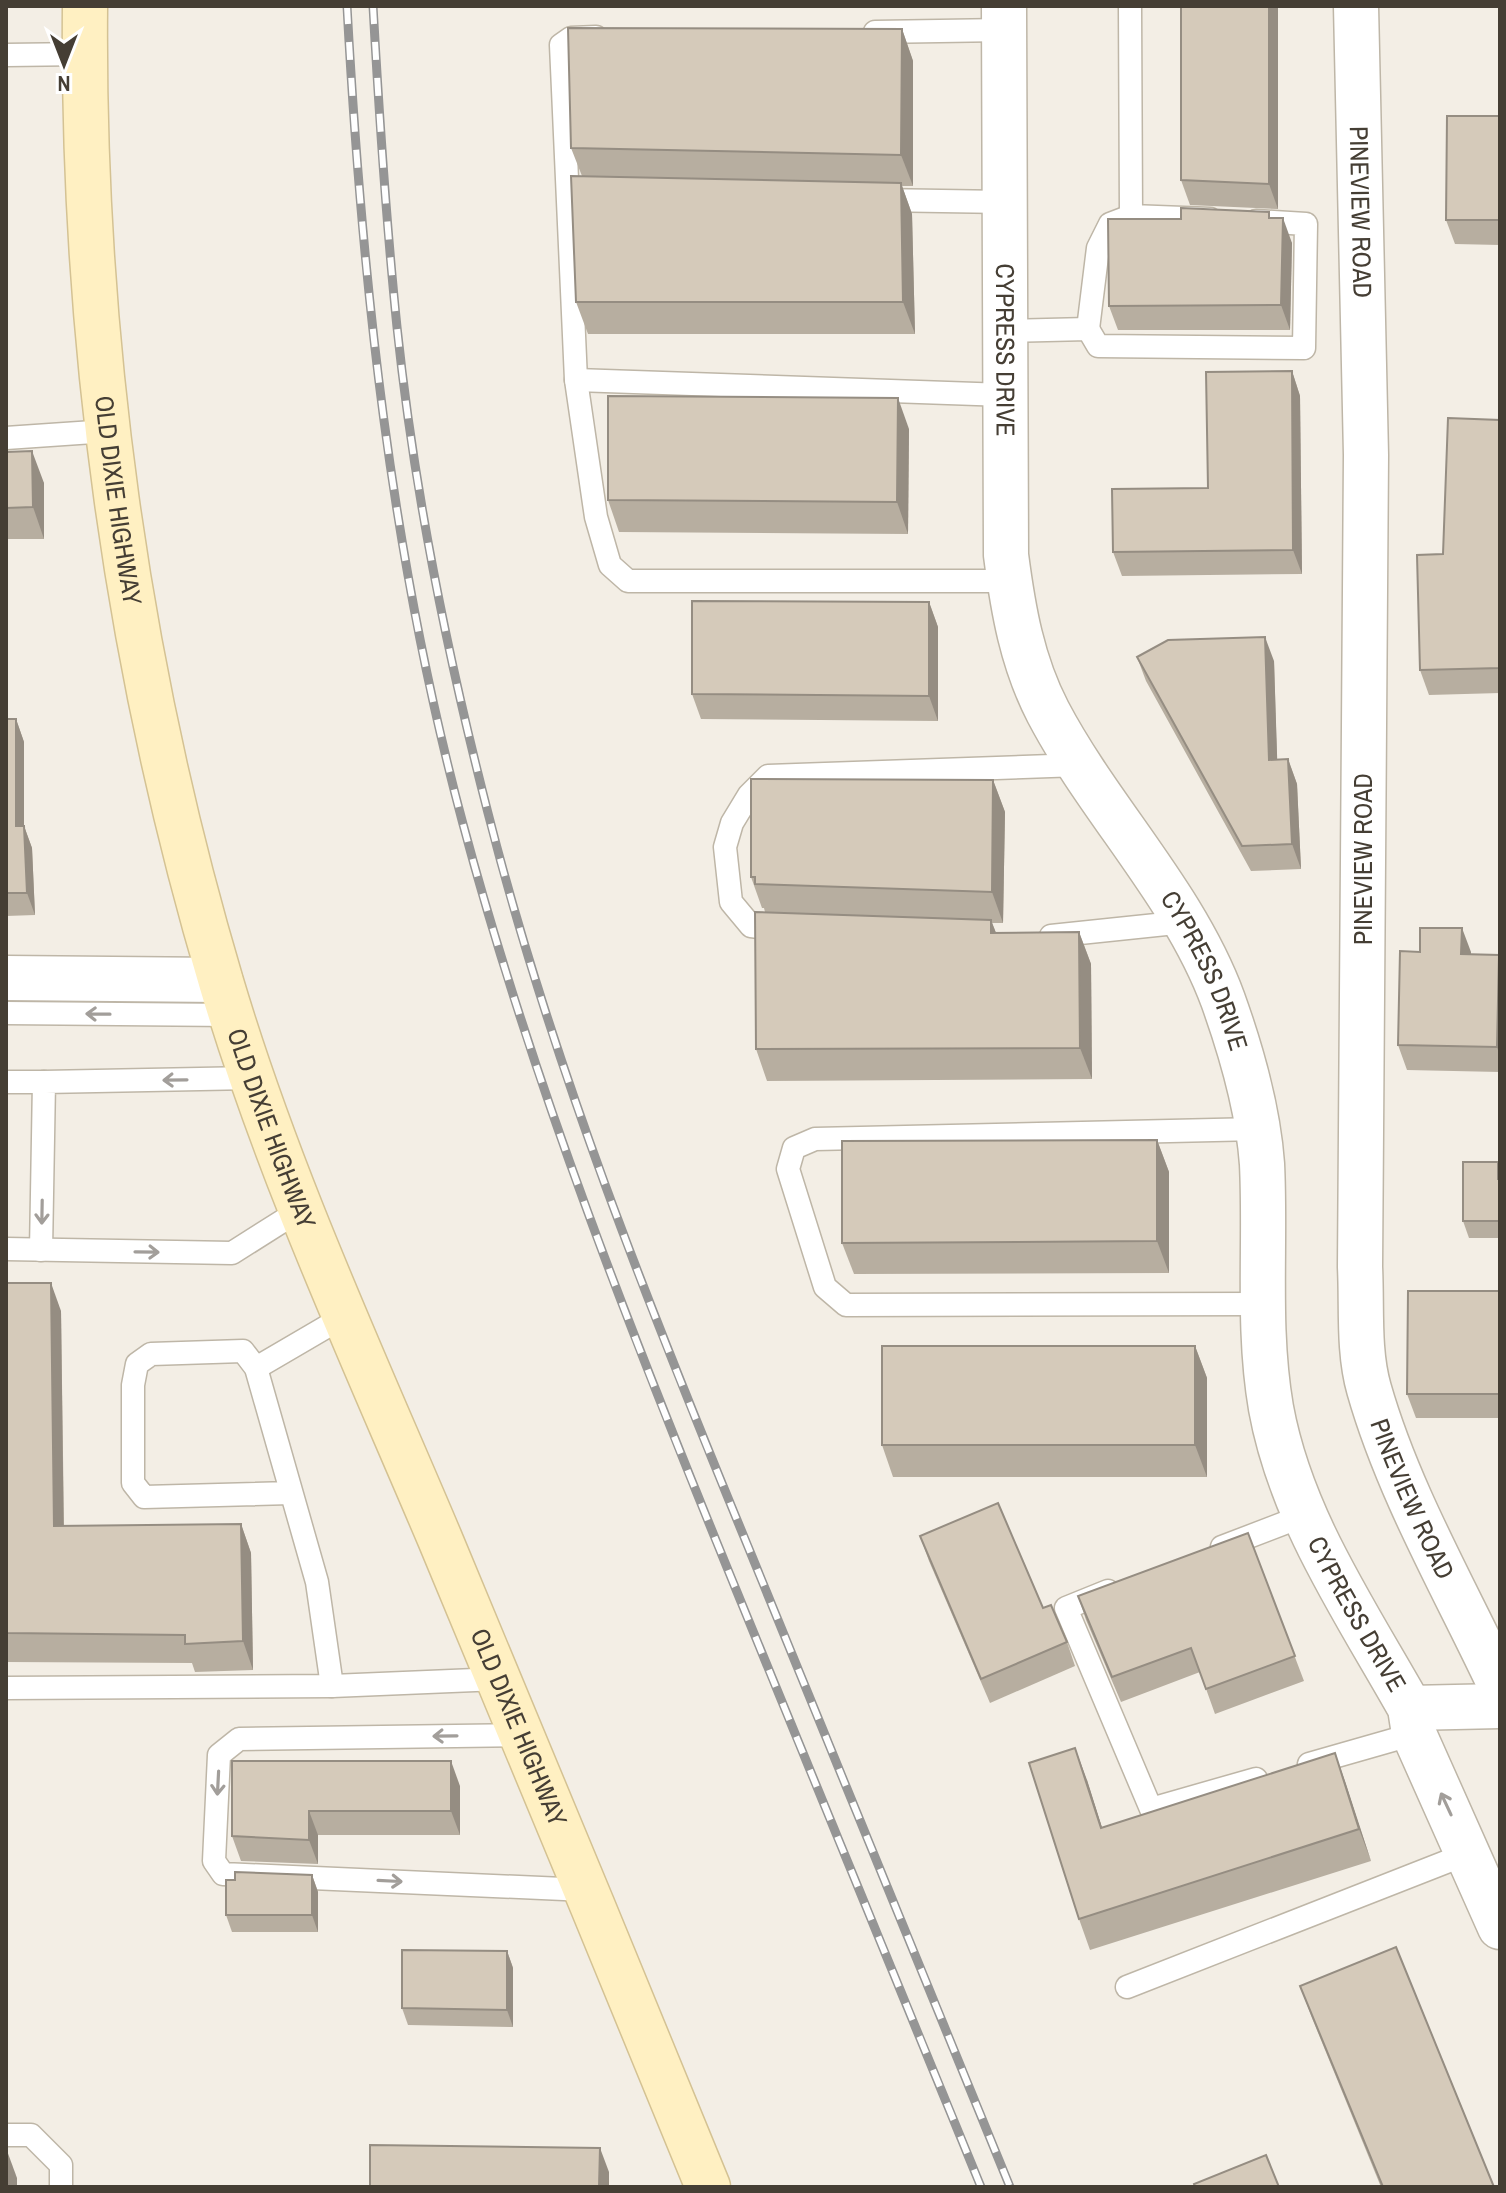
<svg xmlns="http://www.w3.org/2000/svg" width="1506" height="2193" font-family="'Archivo Narrow',sans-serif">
	<rect width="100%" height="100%" fill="#f3eee5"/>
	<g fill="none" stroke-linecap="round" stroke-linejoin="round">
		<defs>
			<g id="lane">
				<path d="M1130 6 1131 216 1210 219"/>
				<path d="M875 32 1004 30"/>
				<path d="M596 37 571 38 561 45 576 380 596 517 610 565 628 581H1010"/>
				<path d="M6 55 85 54"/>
				<path d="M878 200 1005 202"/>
				<path d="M1088 329 1098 248 1110 224 1131 216"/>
				<path d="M1005 331 1088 329 1098 346 1304 348 1306 224 1256 221"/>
				<path d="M576 380 1005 395"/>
				<path d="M6 438 108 431"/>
				<path d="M784 930 751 926 731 902 725 847 732 823 749 795 768 776 1079 765"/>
				<path d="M1051 936 1185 922"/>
				<path d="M6 1013 232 1015"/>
				<path d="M6 1082H44"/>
				<path d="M1258 1129 815 1139 794 1148 788 1169 825 1287 846 1305 1262 1304"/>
				<path d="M6 1249 232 1253 300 1210"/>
				<path d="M41 1250 44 1082 252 1078"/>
				<path d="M256 1368 345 1316"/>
				<path d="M291 1493 144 1497 133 1483V1385L137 1364 151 1354 243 1351 256 1368 317 1582 332 1686"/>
				<path d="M1222 1547 1303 1516"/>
				<path d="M1108 1591 1066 1608 1151 1809 1256 1779"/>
				<path d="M6 1688 332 1686 499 1679"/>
				<path d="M523 1735 239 1739 219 1755 214 1861 223 1874 586 1890"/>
				<path d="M1309 1764 1414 1734"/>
				<path d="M1127 1987 1469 1853"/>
				<path d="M6 2135H31L61 2165V2187"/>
			</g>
			<g id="street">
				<path id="s1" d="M1004 6 1006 555C1013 609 1022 662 1048 712 1100 811 1184 894 1223 1000 1242 1053 1258 1108 1262 1164 1266 1246 1257 1327 1271 1408 1291 1518 1356 1612 1410 1708L1414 1734 1500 1927"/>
				<path id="s2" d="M1356 6 1366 455 1360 1267C1362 1306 1358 1351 1369 1389 1398 1491 1455 1589 1500 1685"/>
				<path d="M6 978 220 980"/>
				<path d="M1410 1708 1500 1706"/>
			</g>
			<g id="secondary">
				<path id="s3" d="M85 6C82 336 127 666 221 982 278 1174 362 1355 440 1539 531 1754 619 1971 708 2187"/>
			</g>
		</defs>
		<!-- lane casing -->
		<use href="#lane" stroke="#beb6a7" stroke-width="25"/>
		<!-- street casing -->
		<use href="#street" stroke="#beb6a7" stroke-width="47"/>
		<!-- secondary casing -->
		<use href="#secondary" stroke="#d4c293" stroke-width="47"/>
		<!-- lane -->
		<use href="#lane" stroke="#fff" stroke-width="22"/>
		<!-- street -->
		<use href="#street" stroke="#fff" stroke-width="44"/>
		<!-- secondary -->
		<use href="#secondary" stroke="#fff0c2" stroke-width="44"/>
		<defs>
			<g id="rail">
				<path d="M347 6C362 282 391 556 463 824 533 1086 634 1340 737 1592 818 1790 900 1989 981 2187"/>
				<path d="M373 6C379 113 386 220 397 327 414 490 447 654 488 813 552 1065 650 1309 749 1549 836 1762 923 1974 1010 2187"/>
			</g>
		</defs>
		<!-- rail casing -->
		<use href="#rail" stroke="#959595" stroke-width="9"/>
		<!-- rail -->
		<use href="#rail" stroke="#fff" stroke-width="6" stroke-dasharray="18" stroke-linecap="butt"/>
	</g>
	<!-- wall -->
	<g fill="#b7aea0">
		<path d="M1278 6V209L1190 205 1181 180Z"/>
		<path d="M902 29 913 61V186H902L912 214 915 334H588L576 302 582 176 571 148Z"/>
		<path d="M1500 116V245L1455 244 1446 220Z"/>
		<path d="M1271 218 1292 243 1290 330H1118L1109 306 1181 219Z"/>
		<path d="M1292 371 1300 396 1302 574 1122 576 1113 552 1208 488Z"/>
		<path d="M1500 420V693L1429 695 1420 670 1443 554Z"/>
		<path d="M909 429 908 534 619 532 608 500Z"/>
		<path d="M6 452 44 483V539H6Z"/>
		<path d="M929 602 938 627V721L701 719 692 694Z"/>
		<path d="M1137 657 1274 661 1277 759H1288L1297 784 1301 869 1251 871 1146 681Z"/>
		<path d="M6 719H16L24 742V826L32 848 35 915 6 916Z"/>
		<path d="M993 780 1005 812 1003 923H992L996 933 1079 932 1091 964 1092 1079 767 1081 756 1049 765 912 764 908H762L751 877Z"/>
		<path d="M1471 952V955H1499L1500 957V1072L1407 1070 1398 1045Z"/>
		<path d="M1157 1140 1169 1172V1273L854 1274 842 1243Z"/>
		<path d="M1500 1168V1238H1469L1463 1221Z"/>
		<path d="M6 1283 61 1311 64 1526 241 1524 251 1553 253 1670 195 1672 192 1663 6 1662Z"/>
		<path d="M1500 1291V1418H1416L1407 1394Z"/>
		<path d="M1195 1346 1207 1378V1477H893L882 1445Z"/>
		<path d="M1248 1533 1304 1681 1215 1714 1200 1672 1121 1702 1086 1620 1078 1596Z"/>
		<path d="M920 1536 1043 1608 1067 1642 1075 1666 990 1703 929 1561Z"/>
		<path d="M1335 1753 1371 1861 1090 1950 1079 1919 1087 1780 1102 1828Z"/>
		<path d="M232 1761 460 1786V1835H318V1864L241 1861 232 1836Z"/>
		<path d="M312 1875 318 1892V1932H232L226 1915Z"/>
		<path d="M507 1951 513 1968V2027L408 2025 402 2008Z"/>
		<path d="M1300 1986 1494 2187H1381L1312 2018Z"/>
	</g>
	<!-- shaded-wall -->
	<g fill="#958d82">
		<path d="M1269 6H1278V209L1269 184Z"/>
		<path d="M902 29 913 61V186L901 155Z"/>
		<path d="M901 183 912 214 915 334 903 302Z"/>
		<path d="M1283 218 1292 243 1290 330 1281 305Z"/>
		<path d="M1292 371 1300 396 1302 574 1293 550Z"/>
		<path d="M898 398 909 429 908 534 897 502Z"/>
		<path d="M32 451 44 483V539L33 507Z"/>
		<path d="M929 602 938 627V721L929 696Z"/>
		<path d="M1265 637 1274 661 1278 784 1269 760Z"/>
		<path d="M16 719 24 742V826L32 848 35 915 27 893 16 826Z"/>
		<path d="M1288 759 1297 784 1301 869 1292 844Z"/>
		<path d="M993 780 1005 812 1003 923 992 892Z"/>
		<path d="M991 920 1003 951 991 933Z"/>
		<path d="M1462 928 1471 952 1470 979 1461 954Z"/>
		<path d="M1079 932 1091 964 1092 1079 1080 1048Z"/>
		<path d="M1499 955 1500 957V1056L1497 1047Z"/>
		<path d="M1157 1140 1169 1172V1273L1157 1241Z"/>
		<path d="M51 1283 61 1311 64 1555 54 1526Z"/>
		<path d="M1195 1346 1207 1378V1477L1195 1445Z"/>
		<path d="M241 1524 251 1553 253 1670 243 1641Z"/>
		<path d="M1075 1748 1087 1780 1112 1859 1101 1828Z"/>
		<path d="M1335 1753 1346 1784 1371 1861 1359 1829Z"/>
		<path d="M451 1761 460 1786V1835L451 1811Z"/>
		<path d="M309 1811 318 1835V1864L309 1840Z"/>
		<path d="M312 1875 318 1892V1932L312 1915Z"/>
		<path d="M507 1951 513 1968V2027L507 2010Z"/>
		<path d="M6 2148 17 2178V2187H6Z"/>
		<path d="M600 2148 609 2172V2187H599Z"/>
	</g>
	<!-- building -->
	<g fill="#d5caba" stroke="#958d82" stroke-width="2">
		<path d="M1181 6H1269V184L1181 180Z"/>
		<path d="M568 28 902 29 901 155 571 148Z"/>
		<path d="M1447 116H1500V220H1446Z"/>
		<path d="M571 176 901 183 903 302H576Z"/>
		<path d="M1181 208 1269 212V218H1283L1281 305 1109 306 1108 219H1181Z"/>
		<path d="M1292 371 1293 550 1113 552 1112 489 1208 488 1206 372Z"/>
		<path d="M608 396 898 398 897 502 608 500Z"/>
		<path d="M1448 418 1500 420V668L1420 670 1417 555 1443 554Z"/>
		<path d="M32 451 33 507 6 508V452Z"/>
		<path d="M692 601 929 602V696L692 694Z"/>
		<path d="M1265 637 1269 760 1288 759 1292 844 1242 846 1137 657 1168 640Z"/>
		<path d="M6 719H16V826H24L27 893H6Z"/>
		<path d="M751 779 993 780 992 892 755 884V877H751Z"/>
		<path d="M755 912 991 920V933L1079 932 1080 1048 756 1049Z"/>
		<path d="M1420 928H1462L1461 954 1499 955 1497 1047 1398 1045 1400 951 1420 952Z"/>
		<path d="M1157 1140V1241L842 1243V1141Z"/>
		<path d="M1463 1162H1498V1179H1500V1221H1463Z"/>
		<path d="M6 1283H51L54 1526 241 1524 243 1641 185 1644V1635L6 1633Z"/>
		<path d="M1408 1291H1500V1394H1407Z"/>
		<rect x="882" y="1346" width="313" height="99"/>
		<path d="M998 1503 1043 1608 1051 1605 1067 1642 981 1679 920 1536Z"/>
		<path d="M1248 1533 1295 1656 1206 1689 1191 1648 1112 1677 1078 1596Z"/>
		<path d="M1075 1748 1101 1828 1335 1753 1359 1829 1079 1919 1029 1763Z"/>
		<path d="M232 1761H451V1811H309V1840L232 1836Z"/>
		<path d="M235 1872 312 1875V1915H226V1880H235Z"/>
		<path d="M1396 1947 1494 2187H1383L1300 1986Z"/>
		<path d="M402 1950 507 1951V2010L402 2008Z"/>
		<path d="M370 2145 600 2148 599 2187H370Z"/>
		<path d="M1266 2155 1279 2187H1195L1194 2184Z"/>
	</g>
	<!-- one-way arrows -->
	<defs><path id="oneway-shaft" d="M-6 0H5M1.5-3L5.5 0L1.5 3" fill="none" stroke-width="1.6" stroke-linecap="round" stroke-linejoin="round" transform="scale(2)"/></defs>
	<g stroke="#a29e9a">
		<use href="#oneway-shaft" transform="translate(98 1014) rotate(-179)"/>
		<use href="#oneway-shaft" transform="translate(175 1080) rotate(179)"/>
		<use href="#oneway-shaft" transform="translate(42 1212) rotate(91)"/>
		<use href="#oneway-shaft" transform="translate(147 1252) rotate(1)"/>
		<use href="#oneway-shaft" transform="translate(445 1736) rotate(179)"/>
		<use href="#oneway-shaft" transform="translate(218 1783) rotate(93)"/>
		<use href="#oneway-shaft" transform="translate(1446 1804) rotate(-115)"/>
		<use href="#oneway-shaft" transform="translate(390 1881) rotate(3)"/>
	</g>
	<g text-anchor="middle" stroke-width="6" stroke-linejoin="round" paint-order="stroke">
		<!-- street labels -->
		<g font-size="26" fill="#453e34" stroke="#fff">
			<text dy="9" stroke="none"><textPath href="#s2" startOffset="206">PINEVIEW ROAD</textPath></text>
			<text dy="9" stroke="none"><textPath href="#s1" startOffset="344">CYPRESS DRIVE</textPath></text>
			<text dy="9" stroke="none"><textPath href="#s3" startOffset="496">OLD DIXIE HIGHWAY</textPath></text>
			<text transform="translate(1363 859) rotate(-90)" y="9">PINEVIEW ROAD</text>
			<text dy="9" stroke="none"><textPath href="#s1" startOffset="1016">CYPRESS DRIVE</textPath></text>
			<text dy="9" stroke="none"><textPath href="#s3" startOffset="1144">OLD DIXIE HIGHWAY</textPath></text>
			<text dy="9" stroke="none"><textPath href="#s2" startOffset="1502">PINEVIEW ROAD</textPath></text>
			<text dy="9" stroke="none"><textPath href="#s1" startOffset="1688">CYPRESS DRIVE</textPath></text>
			<text dy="9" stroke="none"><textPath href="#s3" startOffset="1792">OLD DIXIE HIGHWAY</textPath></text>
		</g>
	</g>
	<!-- border -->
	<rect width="1506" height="2193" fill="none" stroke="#453e34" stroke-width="16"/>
	<!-- north arrow -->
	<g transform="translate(64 64) rotate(180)" stroke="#ffffff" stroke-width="6" paint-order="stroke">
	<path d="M0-6L14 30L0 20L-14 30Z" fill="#453e34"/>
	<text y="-12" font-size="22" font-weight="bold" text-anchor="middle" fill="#453e34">N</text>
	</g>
</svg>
